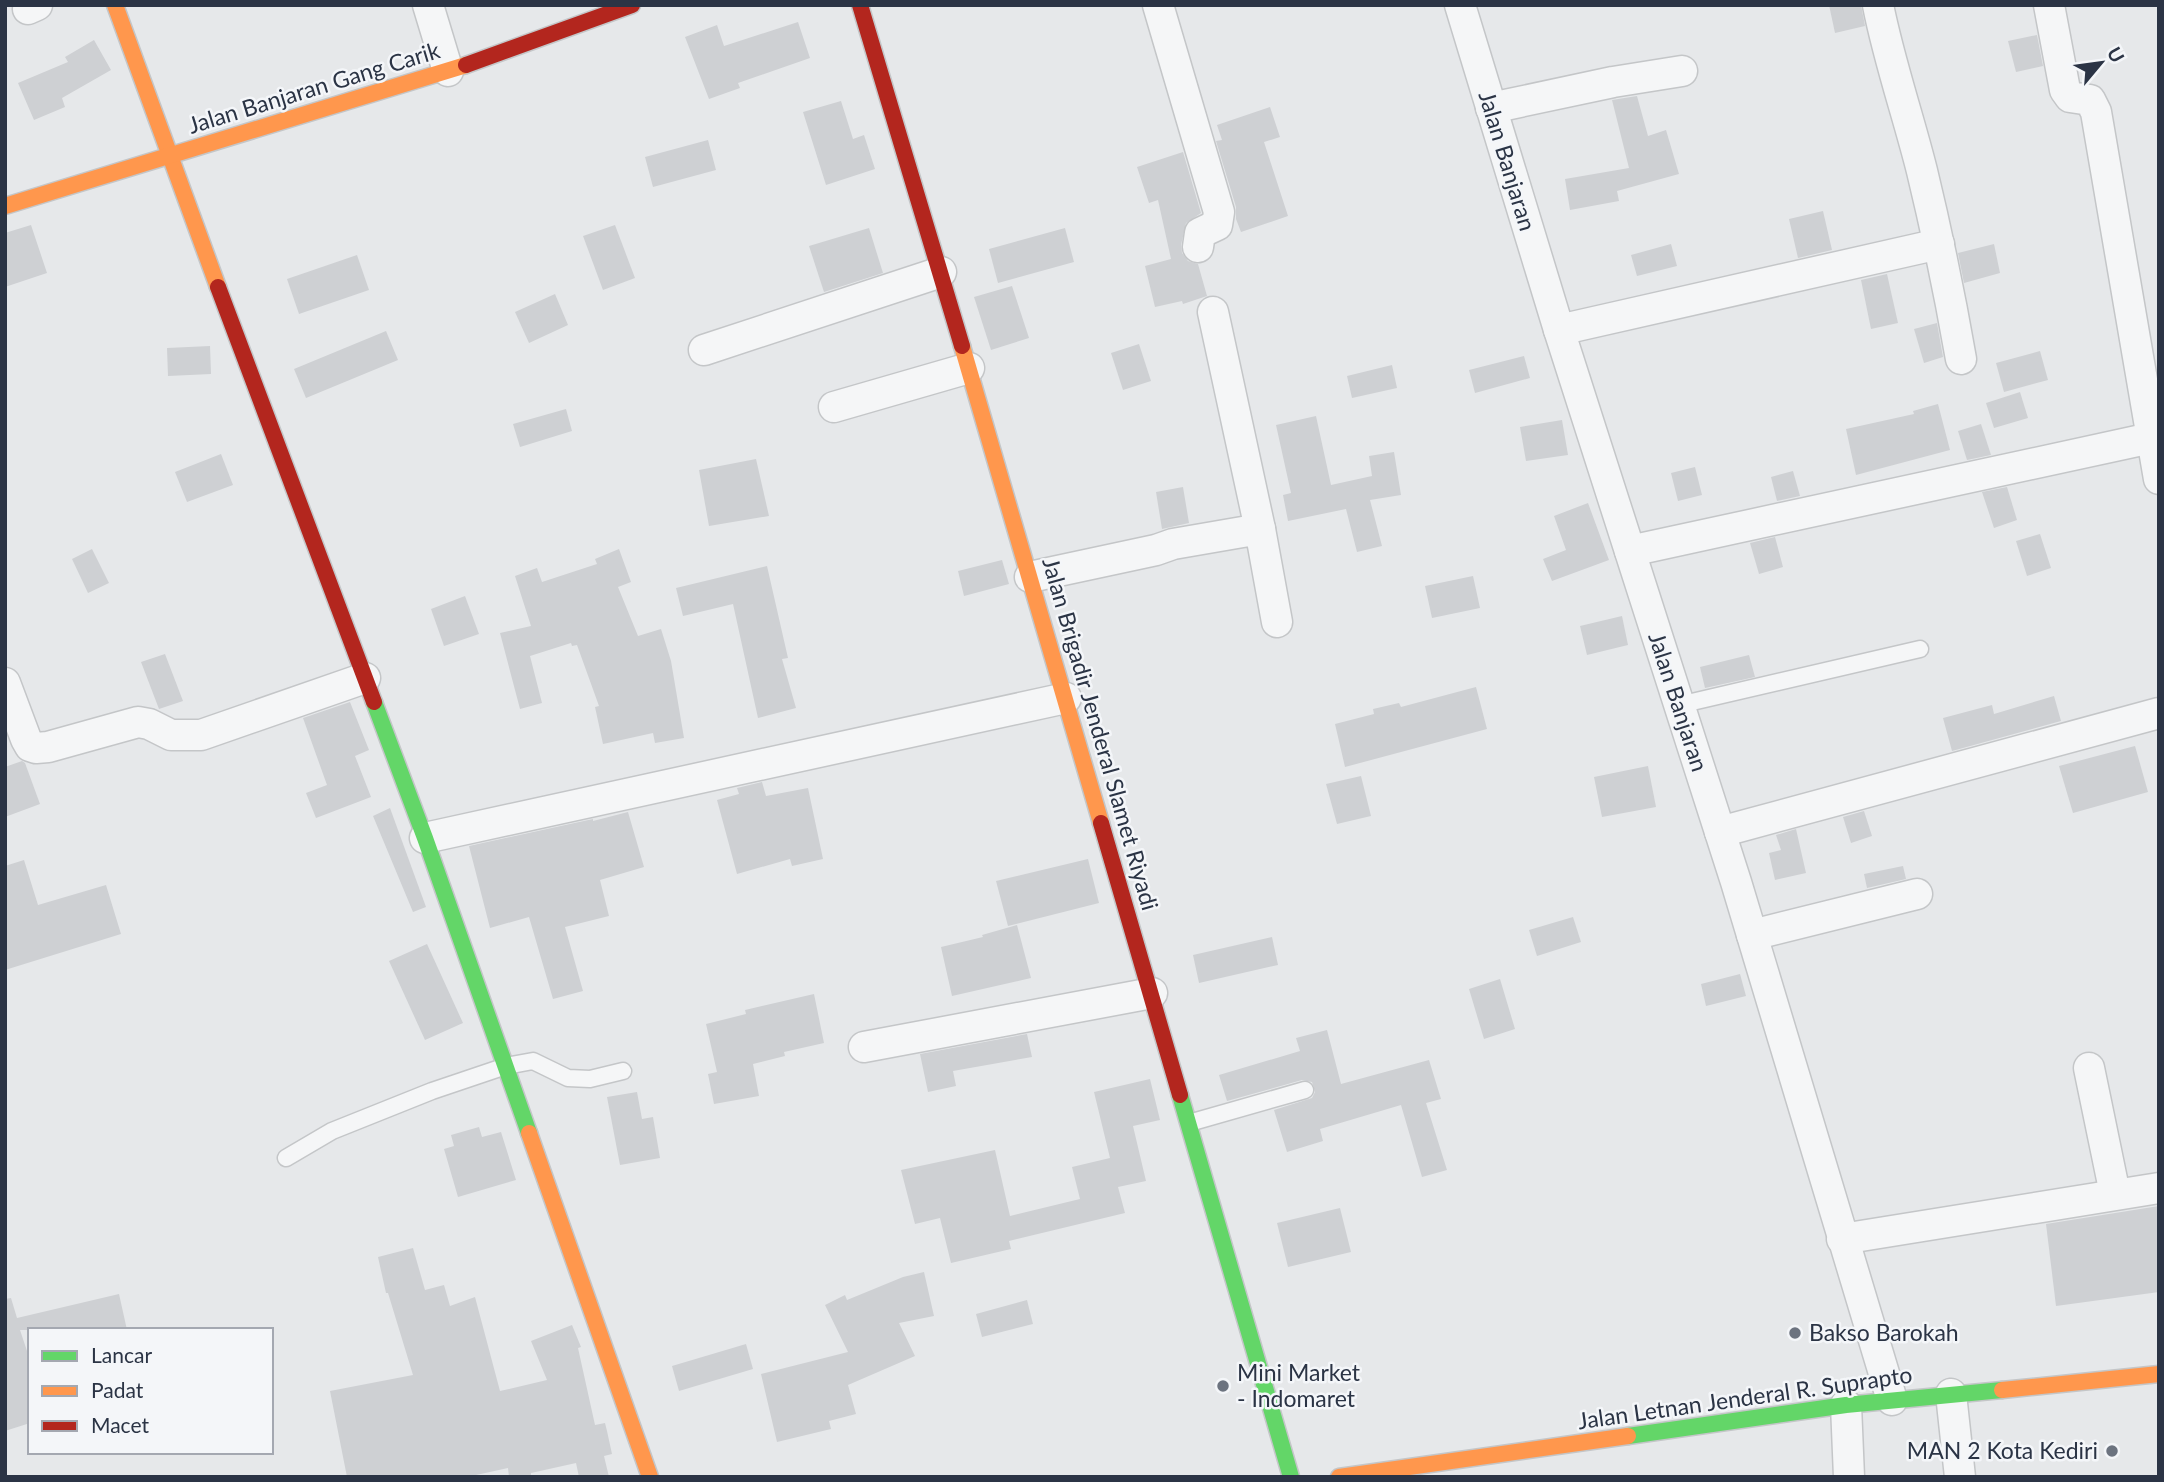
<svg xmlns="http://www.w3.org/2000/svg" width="2164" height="1482" font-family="Lato,sans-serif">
	<rect width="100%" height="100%" fill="#e6e8ea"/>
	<!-- building -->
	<g fill="#ced0d3">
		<path d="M1829 5H1861L1865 26 1835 33Z"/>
		<path d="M798 22 810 58 738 83 740 88 709 99 685 37 717 25 724 46Z"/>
		<path d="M2037 35 2043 66 2016 72 2008 41Z"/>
		<path d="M94 40 111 70 62 98 65 107 34 120 18 83 68 62 65 57Z"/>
		<path d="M1637 96 1648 136 1666 130 1679 174 1617 191 1619 201 1570 210 1565 179 1629 168 1612 100Z"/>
		<path d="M841 101 853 139 864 135 875 169 826 185 803 112Z"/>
		<path d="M1270 107 1280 137 1264 142 1288 216 1241 232 1236 219V207L1216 141 1222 140 1217 125Z"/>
		<path d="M708 140 716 170 653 187 645 157Z"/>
		<path d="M1183 152 1201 213 1186 223 1181 245 1182 253 1188 261 1198 264 1207 296 1183 304 1182 301 1155 307 1145 266 1171 259 1158 200 1149 203 1137 167Z"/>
		<path d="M1823 211 1832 250 1798 258 1789 219Z"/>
		<path d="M31 225 47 273 5 287V233Z"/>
		<path d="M615 225 635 278 603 290 583 236Z"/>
		<path d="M869 228 883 273 824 292 809 246Z"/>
		<path d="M1065 228 1074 262 998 283 989 249Z"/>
		<path d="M1671 244 1677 266 1637 276 1631 255Z"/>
		<path d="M1994 244 2000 273 1964 283 1958 253Z"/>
		<path d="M357 255 369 290 299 314 287 279Z"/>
		<path d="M1887 274 1898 323 1871 329 1861 280Z"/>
		<path d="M1012 286 1029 338 991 350 974 297Z"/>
		<path d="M555 294 568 325 529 343 515 312Z"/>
		<path d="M1937 323 1943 357 1924 363 1914 329Z"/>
		<path d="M386 331 398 360 306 398 294 369Z"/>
		<path d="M1139 344 1151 381 1123 390 1111 353Z"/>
		<path d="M210 346 211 374 168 376 167 348Z"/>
		<path d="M2040 351 2048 380 2004 392 1996 363Z"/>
		<path d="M1524 356 1530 378 1475 393 1469 370Z"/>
		<path d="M1392 365 1397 388 1352 398 1347 376Z"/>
		<path d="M2020 392 2028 418 1994 428 1986 403Z"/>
		<path d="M1938 404 1950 450 1856 475 1846 429 1914 414 1913 411Z"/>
		<path d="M566 409 572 431 520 447 513 424Z"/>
		<path d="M1316 416 1331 485 1372 476 1369 456 1394 452 1401 495 1370 500 1382 546 1357 552 1346 509 1288 521 1283 495 1291 493 1276 425Z"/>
		<path d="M1562 420 1568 455 1526 461 1520 427Z"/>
		<path d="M1981 424 1991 455 1967 460 1958 431Z"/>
		<path d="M221 454 233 485 187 502 175 472Z"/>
		<path d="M756 459 769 516 709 526 699 470Z"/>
		<path d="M1695 467 1702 495 1678 501 1671 473Z"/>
		<path d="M1793 471 1800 496 1777 501 1771 477Z"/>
		<path d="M1183 487 1189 523 1162 529 1156 492Z"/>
		<path d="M2007 487 2017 520 1994 528 1982 492Z"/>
		<path d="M1588 503 1609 560 1552 581 1543 559 1566 550 1554 516Z"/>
		<path d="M2040 534 2051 568 2027 576 2016 541Z"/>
		<path d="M1775 537 1783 567 1759 574 1750 543Z"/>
		<path d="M92 549 109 583 88 593 72 559Z"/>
		<path d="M619 549 631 582 618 587 638 636 661 629 671 661 684 738 655 743 653 733 603 744 595 707 599 706 577 645 572 646 571 643 530 656 542 703 520 709 500 633 531 626 515 576 537 568 542 582 597 564 595 559Z"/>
		<path d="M1002 560 1009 584 964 596 958 571Z"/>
		<path d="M767 566 788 658 782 659 796 708 758 718 733 604 683 616 676 588Z"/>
		<path d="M1473 576 1480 608 1432 618 1425 586Z"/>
		<path d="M465 596 479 634 444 646 431 609Z"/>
		<path d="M1622 616 1628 645 1587 655 1580 626Z"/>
		<path d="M165 654 183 701 159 709 141 662Z"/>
		<path d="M1749 655 1755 677 1705 688 1700 667Z"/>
		<path d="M1476 687 1487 729 1345 767 1335 724 1374 714 1373 709 1399 703 1401 707Z"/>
		<path d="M2054 696 2061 721 1952 751 1943 718 1992 705 1994 714Z"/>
		<path d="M350 702 369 750 355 756 371 797 316 818 306 793 327 785 303 718Z"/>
		<path d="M2135 746 2148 792 2073 813 2059 766Z"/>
		<path d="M22 761 25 763 40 804 5 817V767Z"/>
		<path d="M1648 766 1656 807 1602 817 1594 777Z"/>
		<path d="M1361 776 1371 816 1337 824 1326 784Z"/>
		<path d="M762 782 766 796 808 788 823 859 792 866 790 859 737 874 717 800 739 794 737 788Z"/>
		<path d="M390 808 426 907 413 912 373 816Z"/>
		<path d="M1864 811 1872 836 1851 843 1843 817Z"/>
		<path d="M628 812 644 867 600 880 609 916 565 927 583 991 553 999 529 917 490 928 469 846 593 819V821Z"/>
		<path d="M1796 829 1806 873 1775 880 1769 853 1781 850 1776 835Z"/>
		<path d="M1088 859 1099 903 1008 926 996 881Z"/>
		<path d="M24 860 38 905 106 885 121 934 5 970V866Z"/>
		<path d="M1903 866 1906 879 1867 888 1864 874Z"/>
		<path d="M1573 917 1581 942 1537 956 1529 930Z"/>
		<path d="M1017 925 1031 978 952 996 941 947 983 937 982 935Z"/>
		<path d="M1272 937 1278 965 1199 983 1193 955Z"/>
		<path d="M427 944 463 1023 425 1040 389 961Z"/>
		<path d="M1740 974 1746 996 1706 1006 1701 984Z"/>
		<path d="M1500 979 1515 1029 1484 1039 1469 989Z"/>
		<path d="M814 994 824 1043 784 1052 785 1056 753 1064 759 1096 714 1104 708 1074 717 1072 706 1024 746 1014 745 1010Z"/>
		<path d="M1327 1030 1341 1084 1429 1060 1441 1099 1426 1103 1447 1170 1422 1177 1401 1105 1320 1129 1323 1141 1287 1152 1274 1110 1312 1098 1315 1092 1312 1082 1302 1080 1227 1101 1219 1075 1300 1051 1296 1038Z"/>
		<path d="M1027 1034 1032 1057 953 1071 956 1086 928 1092 920 1054Z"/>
		<path d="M1150 1079 1160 1120 1133 1126 1146 1181 1118 1187 1125 1213 1009 1241 1011 1249 951 1263 940 1218 915 1224 901 1170 995 1150 1010 1216 1080 1199 1072 1167 1110 1158 1094 1092Z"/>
		<path d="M637 1092 642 1119 653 1117 660 1158 620 1165 607 1097Z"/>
		<path d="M479 1127 482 1137 501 1132 516 1180 458 1197 444 1149 454 1146 451 1135Z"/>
		<path d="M2159 1206V1292L2056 1306 2046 1224Z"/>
		<path d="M1340 1208 1351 1252 1288 1267 1277 1223Z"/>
		<path d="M413 1248 425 1290 444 1285 450 1306 475 1297 500 1391 547 1380 531 1341 572 1325 581 1347 578 1348 595 1425 605 1423 607 1431 612 1454 604 1456 609 1477H579L576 1463 531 1473V1477H509L508 1468 467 1477H347L330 1391 413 1375 388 1293H386L378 1257Z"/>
		<path d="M924 1272 934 1316 899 1323 915 1356 848 1385 856 1414 829 1421 831 1429 777 1442 761 1374 848 1352 825 1305 845 1295 847 1300 903 1277Z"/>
		<path d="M119 1294 127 1330H20L30 1360V1423L5 1431V1299L11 1298 17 1318Z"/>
		<path d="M1027 1300 1033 1324 982 1337 976 1314Z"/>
		<path d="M746 1344 753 1369 679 1391 672 1366Z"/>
	</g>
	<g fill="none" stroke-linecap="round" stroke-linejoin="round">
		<defs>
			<g id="lane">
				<path d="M1679 705 1920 649"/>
				<path d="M1189 1123 1305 1090"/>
				<path d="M286 1158 332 1131 432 1091 506 1066 533 1061 568 1078 590 1079 623 1071"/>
			</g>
			<g id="street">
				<path d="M428 5 448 71"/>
				<path d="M1158 5 1219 212 1217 225 1200 233 1198 247"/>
				<path d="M1460 5 1559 330 1736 882 1892 1400"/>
				<path d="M1878 5C1889 61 1908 115 1922 171 1937 233 1950 296 1961 359"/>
				<path d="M2049 5 2065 90 2070 97 2090 100 2096 112 2159 479"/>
				<path d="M28 9 37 5"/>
				<path d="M1491 108 1613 82 1682 71"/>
				<path d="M1213 312 1260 529"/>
				<path d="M1559 330 1939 244"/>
				<path d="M704 350 941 272"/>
				<path d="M834 407 969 368"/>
				<path d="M1630 551 2151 438"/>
				<path d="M1030 577 1156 550 1173 544 1260 529 1277 622"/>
				<path d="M5 683 26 739 30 746 36 748 48 747 138 722 149 724 171 735H201L365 678"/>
				<path d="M1720 832 2159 713"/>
				<path d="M425 838 1066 698"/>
				<path d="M1752 935 1917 894"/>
				<path d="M864 1047 1152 993"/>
				<path d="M2089 1068 2115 1194"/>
				<path d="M1842 1239 2159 1188"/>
				<path d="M1951 1394 1960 1477"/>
				<path d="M1846 1405 1849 1477"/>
			</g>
			<g id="fast">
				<path d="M374 702 425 838 529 1133"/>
				<path d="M1180 1095 1291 1477"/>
				<path d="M1628 1436 1846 1405 2002 1390"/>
			</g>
			<g id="slow">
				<path d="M115 5 218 287"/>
				<path d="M5 206 466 65"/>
				<path d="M962 346 1101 823"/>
				<path d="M529 1133 650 1477"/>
				<path d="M2002 1390 2159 1374"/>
				<path d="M1339 1477 1628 1436"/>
			</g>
			<g id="jam">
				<path d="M860 5 962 346"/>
				<path d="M466 65 632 5"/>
				<path d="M218 287 374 702"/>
				<path d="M1101 823 1180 1095"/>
			</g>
		</defs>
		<!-- lane casing -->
		<use href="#lane" stroke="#c4c6c8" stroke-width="19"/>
		<!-- street casing -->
		<use href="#street" stroke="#c4c6c8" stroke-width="33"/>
		<!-- fast casing -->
		<use href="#fast" stroke="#c4c6c8" stroke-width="19"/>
		<!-- slow casing -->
		<use href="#slow" stroke="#c4c6c8" stroke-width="19"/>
		<!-- jam casing -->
		<use href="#jam" stroke="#c4c6c8" stroke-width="19"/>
		<!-- lane -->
		<use href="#lane" stroke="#f5f6f7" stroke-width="16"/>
		<!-- street -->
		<use href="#street" stroke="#f5f6f7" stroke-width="30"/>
		<!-- fast -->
		<use href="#fast" stroke="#63d668" stroke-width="16"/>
		<!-- slow -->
		<use href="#slow" stroke="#ff974d" stroke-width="16"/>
		<!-- jam -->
		<use href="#jam" stroke="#b3261e" stroke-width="16"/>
	</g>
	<!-- markers -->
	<g fill="#6c737f" stroke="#f4f6f9" stroke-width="2.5">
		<circle cx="1795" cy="1333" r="7"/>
		<circle cx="1223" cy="1386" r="7"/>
		<circle cx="2112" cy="1451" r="7"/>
	</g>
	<g text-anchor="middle" stroke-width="5" stroke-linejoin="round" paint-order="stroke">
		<!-- street labels -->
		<g font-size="23" fill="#2b3445" stroke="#f4f6f9">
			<text transform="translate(314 88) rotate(-17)" y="8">Jalan Banjaran Gang Carik</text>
			<text transform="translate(1507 161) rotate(73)" y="8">Jalan Banjaran</text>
			<text transform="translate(1678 702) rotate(72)" y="8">Jalan Banjaran</text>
			<text transform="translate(1100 734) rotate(74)" y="8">Jalan Brigadir Jenderal Slamet Riyadi</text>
			<text transform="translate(1745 1398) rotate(-8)" y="8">Jalan Letnan Jenderal R. Suprapto</text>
		</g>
		<!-- poi labels -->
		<g font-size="23" fill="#2b3445" stroke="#f4f6f9" text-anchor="start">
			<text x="1809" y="1341">Bakso Barokah</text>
			<text x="1237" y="1381">Mini Market<tspan x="1237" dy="26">- Indomaret</tspan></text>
			<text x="2098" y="1459" text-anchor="end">MAN 2 Kota Kediri</text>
		</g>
	</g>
	<!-- border -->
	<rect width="2164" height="1482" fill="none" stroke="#2b3445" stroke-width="14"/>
	<!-- legend -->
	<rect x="28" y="1328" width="245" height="126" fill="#f4f6f9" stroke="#a4a8b1" stroke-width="2"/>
	<rect x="42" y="1351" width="35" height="10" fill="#63d668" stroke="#a4a8b1" stroke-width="2"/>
	<text x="91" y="1363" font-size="21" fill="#2b3445">Lancar</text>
	<rect x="42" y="1386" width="35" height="10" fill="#ff974d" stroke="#a4a8b1" stroke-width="2"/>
	<text x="91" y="1398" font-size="21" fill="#2b3445">Padat</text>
	<rect x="42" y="1421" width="35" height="10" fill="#b3261e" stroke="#a4a8b1" stroke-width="2"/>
	<text x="91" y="1433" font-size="21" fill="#2b3445">Macet</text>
	<!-- north arrow -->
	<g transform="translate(2101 63) rotate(61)" stroke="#f4f6f9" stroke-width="5" paint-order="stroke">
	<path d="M0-5L12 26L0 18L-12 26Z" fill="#2b3445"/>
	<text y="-10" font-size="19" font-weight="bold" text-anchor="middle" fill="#2b3445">U</text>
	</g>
</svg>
